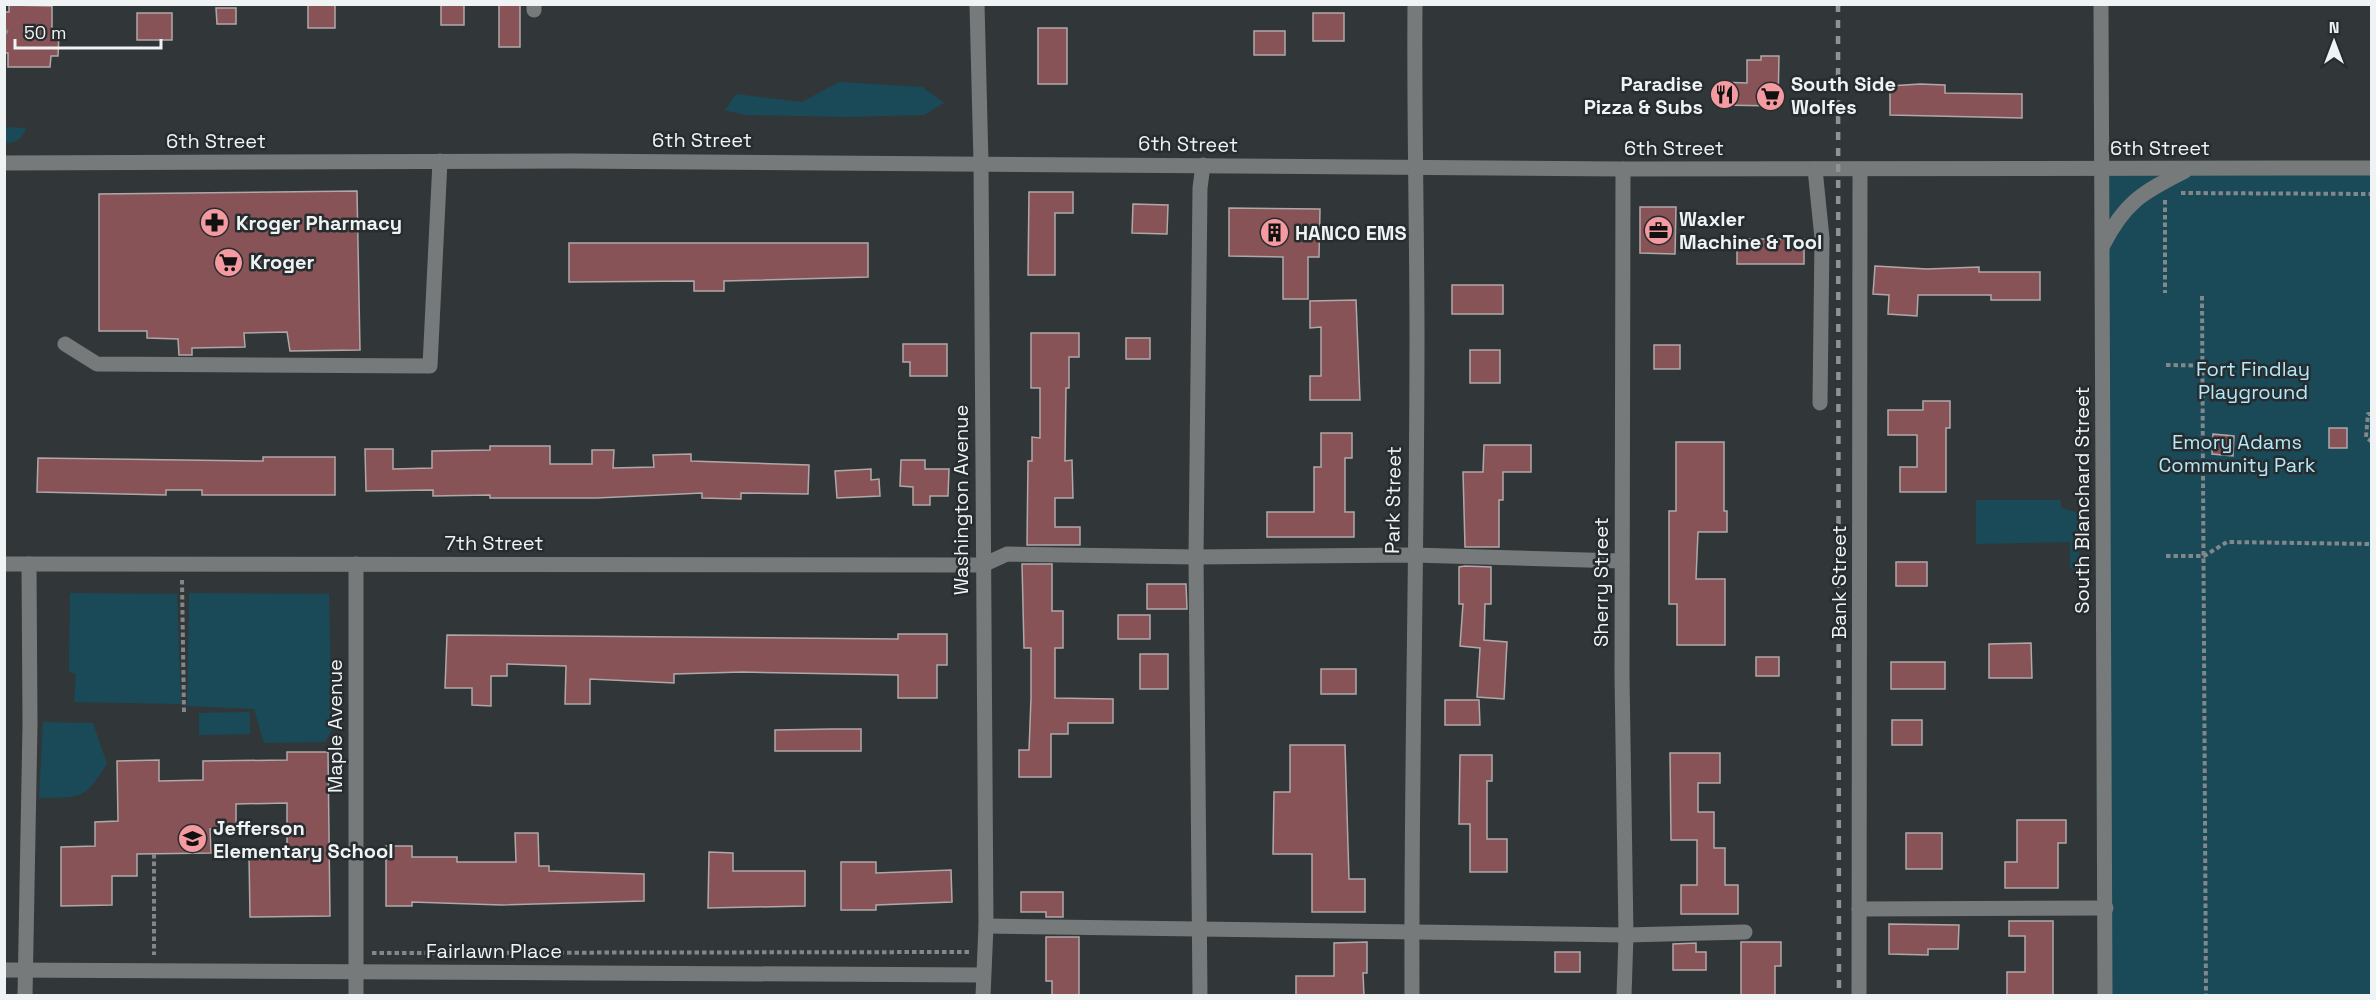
<svg xmlns="http://www.w3.org/2000/svg" width="2376" height="1000" font-family="'Space Grotesk',sans-serif">
	<rect width="100%" height="100%" fill="#313739"/>
	<!-- green -->
	<g fill="#1a4a58">
		<path d="M839 82 922 87 944 103 924 115 848 117 745 115 725 110 736 94 802 102Z"/>
		<path d="M5 127 26 128C22 139 16 143 5 143Z"/>
		<path d="M2371 169V995H2106L2102 170Z"/>
		<path d="M1976 500H2060L2062 508 2079 513V572L2074 571 2070 567V542L1976 544Z"/>
		<path d="M70 593 177 594 181 704 74 702 76 674 69 672Z"/>
		<path d="M189 593 329 594 332 729 325 742 264 743 254 709 187 706Z"/>
		<path d="M250 712V734L199 735V713Z"/>
		<path d="M43 722 93 723 107 764C83 801 81 797 39 798Z"/>
	</g>
	<!-- building -->
	<g fill="#885357" stroke="#b0a8a8" stroke-width="1.5">
		<rect x="308" y="4" width="27" height="24"/>
		<rect x="441" y="4" width="23" height="21"/>
		<rect x="499" y="4" width="21" height="43"/>
		<path d="M9 5 52 6V33H59L58 56H51L50 67H8V53H4V12H9Z"/>
		<path d="M216 8H236V24H217Z"/>
		<rect x="137" y="13" width="35" height="27"/>
		<rect x="1313" y="13" width="31" height="28"/>
		<rect x="1038" y="28" width="29" height="56"/>
		<rect x="1254" y="31" width="31" height="24"/>
		<path d="M1761 56H1779L1778 106 1719 105V82L1747 83V60H1761Z"/>
		<path d="M1920 84 1945 85V93L2022 94V118L1890 115V86Z"/>
		<path d="M357 191 360 350 290 351 287 332 244 333 245 347 192 348V355H179L178 339 147 338V331H99V194Z"/>
		<path d="M1029 192H1073V213H1055V275H1028Z"/>
		<path d="M1133 204 1168 205 1167 234 1132 233Z"/>
		<path d="M1640 207H1676L1675 254 1640 253Z"/>
		<path d="M1229 208 1320 209 1319 257H1308V299H1283V257L1229 256Z"/>
		<rect x="1737" y="239" width="67" height="25"/>
		<path d="M569 243H868V277L724 281V291H694V281L569 282Z"/>
		<path d="M1875 266 1927 269 1979 267V272H2040V300H1991V295H1918L1917 316 1888 314 1889 295 1873 294Z"/>
		<rect x="1452" y="285" width="51" height="29"/>
		<path d="M1356 300 1360 400H1310V376H1321V327L1310 328V301Z"/>
		<path d="M1031 333H1079V357H1069V388H1066L1065 461 1072 460 1073 498H1055V527H1080V545H1027L1028 461H1032V437L1040 438V388H1031Z"/>
		<rect x="1126" y="338" width="24" height="21"/>
		<path d="M903 344H947V376H910V362H903Z"/>
		<rect x="1654" y="345" width="26" height="24"/>
		<rect x="1470" y="350" width="30" height="33"/>
		<path d="M1923 401H1950V428H1946V492H1900V467H1917V435H1888V410H1923Z"/>
		<rect x="2329" y="428" width="18" height="20"/>
		<path d="M1321 433H1352V458H1345V512H1354V537H1267V512H1314V467H1321Z"/>
		<path d="M2213 434 2234 436 2233 456 2212 454Z"/>
		<path d="M1676 442H1724V511H1727V532H1698L1696 579H1725V645H1677V604H1669V511H1676Z"/>
		<path d="M1484 445H1531V472H1503V500H1499V547H1465L1463 472H1483Z"/>
		<path d="M490 446H550V464H592V450H614L613 468 654 467 653 455 691 454V461L809 465 808 494 741 493V499L702 498V493L597 498H490V495L433 496V490L366 491 365 449H393V469L432 468V451L490 450Z"/>
		<path d="M263 457H335V495H202V490H166V495L37 492 38 458 263 461Z"/>
		<path d="M901 460H925V469H949L948 496H930V505H913V487L900 486Z"/>
		<path d="M871 469V480L879 479 880 496 837 498 835 471Z"/>
		<rect x="1896" y="562" width="31" height="24"/>
		<path d="M1022 564H1052V611H1063V648H1055V698L1113 699V723H1068V734H1051V777H1019V750H1029L1031 698V648H1024Z"/>
		<path d="M1465 566 1491 567V604H1485L1484 640 1507 642 1504 699 1477 697 1480 648 1460 646 1463 604H1459V567Z"/>
		<path d="M1147 584H1186L1187 609H1147Z"/>
		<rect x="1118" y="615" width="32" height="24"/>
		<path d="M898 634H947V665H937V698H898V675L742 672 674 674V683L590 679V704H565L566 666 507 664V676H491V706L472 705V688H445L447 635 898 639Z"/>
		<path d="M2031 643 2032 678H1989V644Z"/>
		<rect x="1140" y="654" width="28" height="35"/>
		<rect x="1756" y="657" width="23" height="19"/>
		<rect x="1891" y="662" width="54" height="27"/>
		<rect x="1321" y="669" width="35" height="25"/>
		<path d="M1445 700H1479L1480 725H1445Z"/>
		<rect x="1892" y="720" width="30" height="25"/>
		<path d="M832 729H861V751H775V730Z"/>
		<path d="M1290 745H1345L1349 879H1365V912H1312V854H1273L1274 792H1290Z"/>
		<path d="M287 752H328L330 916 250 917 249 855H287V803L236 804V829H210L211 853 137 854V876H112V905L61 906V847L95 846V822L118 821 117 761 159 760V781L203 780V761L287 760Z"/>
		<path d="M1670 753H1720V783H1698V812H1714V848H1725V885H1738V914H1681V885H1697V840H1671Z"/>
		<path d="M1460 755H1492V781H1487V839H1507V872H1470V824H1459Z"/>
		<path d="M2017 820H2066V843H2058V888H2005V862H2017Z"/>
		<path d="M515 833H538L539 866H549V871L644 874V901L501 905 412 902V906H386V846H412V857H457V862H516Z"/>
		<rect x="1906" y="833" width="36" height="36"/>
		<path d="M709 852 733 853V871H805V906L708 908Z"/>
		<path d="M841 862H876V873L951 870 952 902 876 905V910H841Z"/>
		<path d="M1021 892H1063V917H1046V912H1021Z"/>
		<path d="M2009 921H2053V996H2007V972H2025V936H2009Z"/>
		<path d="M1889 924 1959 925 1958 949H1928V955L1889 954Z"/>
		<path d="M1046 937H1079V996H1052V981H1046Z"/>
		<path d="M1367 942V973H1363L1364 996H1296V976H1334V943Z"/>
		<path d="M1741 942H1781V966H1775V996H1741Z"/>
		<path d="M1696 943V952H1706V970H1673V944Z"/>
		<rect x="1555" y="952" width="25" height="20"/>
	</g>
	<g fill="none" stroke-linecap="round" stroke-linejoin="round">
		<!-- path -->
		<g stroke="#828789" stroke-width="4" stroke-dasharray="4.5 3" stroke-linecap="butt">
			<path d="M4 31 8 32"/>
			<path d="M2181 193 2372 194"/>
			<path d="M2165 200V293"/>
			<path d="M2202 296 2206 996"/>
			<path d="M2166 365 2228 366"/>
			<path d="M2372 414H2368L2366 437 2372 442"/>
			<path d="M2166 556H2204L2227 542 2372 544"/>
			<path d="M182 580 184 713"/>
			<path d="M154 854V955"/>
			<path d="M372 953 971 952"/>
		</g>
		<!-- minor -->
		<g stroke="#777a7b" stroke-width="15">
			<path d="M977 4 981 163 986 926 983 996"/>
			<path d="M2101 4 2105 996"/>
			<path d="M534 10V4"/>
			<path d="M4 163 572 161 1623 169 2372 168"/>
			<path d="M1623 169 1622 675 1626 935 1624 996"/>
			<path d="M1815 169 1822 238 1820 403"/>
			<path d="M2103 245C2125 202 2143 192 2185 171"/>
			<path d="M65 344 97 364 430 366 440 161"/>
			<path d="M4 564 983 565 1007 554 1196 557 1413 555 1622 561"/>
			<path d="M1859 909 2106 908"/>
			<path d="M986 926 1626 935 1745 932"/>
			<path d="M4 970 983 975"/>
			<path d="M25 996 30 725 29 564"/>
			<path d="M356 996V564"/>
			<path d="M1200 996 1196 557 1200 188 1203 165"/>
			<path d="M1412 996C1411 776 1417 557 1417 338 1417 227 1414 116 1415 4"/>
			<path d="M1859 996 1860 169"/>
		</g>
		<!-- rail -->
		<path stroke="#8e9394" stroke-width="4.5" stroke-dasharray="8 8" stroke-linecap="butt" d="M1838 4 1839 996"/>
	</g>
	<!-- icons -->
	<defs>
		<symbol id="restaurant-disc" viewBox="-11 -11 22 22"><circle r="9.5" fill="#f49aa0" stroke="#272d2f"/><path d="M-5-6h1v4h1v-4h1v4h1v-4h1v5L-1.5 .5V6h-2V.5L-5-1ZM5-6V6H3V1.5H1.5Q1.5-4 5-6Z" fill="#111"/></symbol>
		<symbol id="supermarket-disc" viewBox="-11 -11 22 22"><circle r="9.5" fill="#f49aa0" stroke="#272d2f"/><path d="M-6-5.5h2.5l.6 2H6L4.5 2H-2.5L-4.4-4H-6ZM-1.5 3.2a1.3 1.3 0 1 0 .1 0ZM3 3.2a1.3 1.3 0 1 0 .1 0Z" fill="#111"/></symbol>
		<symbol id="pharmacy-disc" viewBox="-11 -11 22 22"><circle r="9.5" fill="#f49aa0" stroke="#272d2f"/><path d="M-2-6h4v4h4v4h-4v4h-4v-4h-4v-4h4Z" fill="#111"/></symbol>
		<symbol id="office-disc" viewBox="-11 -11 22 22"><circle r="9.5" fill="#f49aa0" stroke="#272d2f"/><path d="M-6-3h4V-5.5h4V-3h4V5H-6ZM-1-4.5V-3h2v-1.5ZM-6 0V1H6V0Z" fill="#111"/></symbol>
		<symbol id="building-disc" viewBox="-11 -11 22 22"><circle r="9.5" fill="#f49aa0" stroke="#272d2f"/><path d="M-4-6H4V6H1V3H-1V6H-4ZM-2.5-4.3h1.7v1.8h-1.7ZM.8-4.3h1.7v1.8H.8ZM-2.5-1h1.7V.8h-1.7ZM.8-1h1.7V.8H.8Z" fill="#111"/></symbol>
		<symbol id="school-disc" viewBox="-11 -11 22 22"><circle r="9.5" fill="#f49aa0" stroke="#272d2f"/><path d="M0-5L7-2L0 1L-7-2ZM-4 1L0 2.5L4 1V4Q0 6-4 4Z" fill="#111"/></symbol>
	</defs>
	<g fill-rule="evenodd">
		<use href="#restaurant-disc" x="1708" y="78" width="33" height="33"/>
		<use href="#supermarket-disc" x="1754" y="80" width="33" height="33"/>
		<use href="#pharmacy-disc" x="198" y="206" width="33" height="33"/>
		<use href="#office-disc" x="1642" y="214" width="33" height="33"/>
		<use href="#building-disc" x="1258" y="216" width="33" height="33"/>
		<use href="#supermarket-disc" x="212" y="246" width="33" height="33"/>
		<use href="#school-disc" x="176" y="822" width="33" height="33"/>
	</g>
	<g text-anchor="middle" stroke-width="5" stroke-linejoin="round" paint-order="stroke">
		<!-- poi labels -->
		<g font-size="20" font-weight="bold" fill="#eff3f4" stroke="#272d2f" text-anchor="start">
			<text x="1703" y="91" text-anchor="end">Paradise<tspan x="1703" dy="23">Pizza &amp; Subs</tspan></text>
			<text x="1791" y="91">South Side<tspan x="1791" dy="23">Wolfes</tspan></text>
			<text x="1679" y="226">Waxler<tspan x="1679" dy="23">Machine &amp; Tool</tspan></text>
			<text x="236" y="230">Kroger Pharmacy</text>
			<text x="1295" y="240">HANCO EMS</text>
			<text x="250" y="269">Kroger</text>
			<text x="213" y="835">Jefferson<tspan x="213" dy="23">Elementary School</tspan></text>
		</g>
		<!-- street labels -->
		<g font-size="20" fill="#eff3f4" stroke="#272d2f">
			<text x="702" y="147">6th Street</text>
			<text x="216" y="148">6th Street</text>
			<text transform="translate(1188 144) rotate(1)" y="7">6th Street</text>
			<text x="1674" y="155">6th Street</text>
			<text x="2160" y="155">6th Street</text>
			<text transform="translate(961 500) rotate(-90)" y="7">Washington Avenue</text>
			<text transform="translate(1393 500) rotate(-89)" y="7">Park Street</text>
			<text transform="translate(2082 500) rotate(-90)" y="7">South Blanchard Street</text>
			<text x="494" y="550">7th Street</text>
			<text transform="translate(1601 582) rotate(-90)" y="7">Sherry Street</text>
			<text transform="translate(1839 582) rotate(-90)" y="7">Bank Street</text>
			<text transform="translate(335 726) rotate(-90)" y="7">Maple Avenue</text>
			<text x="494" y="958">Fairlawn Place</text>
		</g>
		<!-- park labels -->
		<g font-size="20" fill="#b2e8fb" stroke="#272d2f">
			<text x="2253" y="376">Fort Findlay<tspan x="2253" dy="23">Playground</tspan></text>
			<text x="2237" y="449">Emory Adams<tspan x="2237" dy="23">Community Park</tspan></text>
		</g>
	</g>
	<!-- border -->
	<rect width="2376" height="1000" fill="none" stroke="#eff3f4" stroke-width="12"/>
	<!-- north arrow -->
	<g transform="translate(2334 42)" stroke="#272d2f" stroke-width="4.5" paint-order="stroke">
	<path d="M0-4.5L10 22L0 15L-10 22Z" fill="#eff3f4"/>
	<text y="-9" font-size="16" font-weight="bold" text-anchor="middle" fill="#eff3f4">N</text>
	</g>
	<!-- scale -->
	<path d="M15 39v9h146v-9" fill="none" stroke="#eff3f4" stroke-width="3"/>
	<text x="24" y="39" font-size="18" fill="#eff3f4" stroke="#272d2f" stroke-width="4.5" paint-order="stroke">50 m</text>
</svg>
